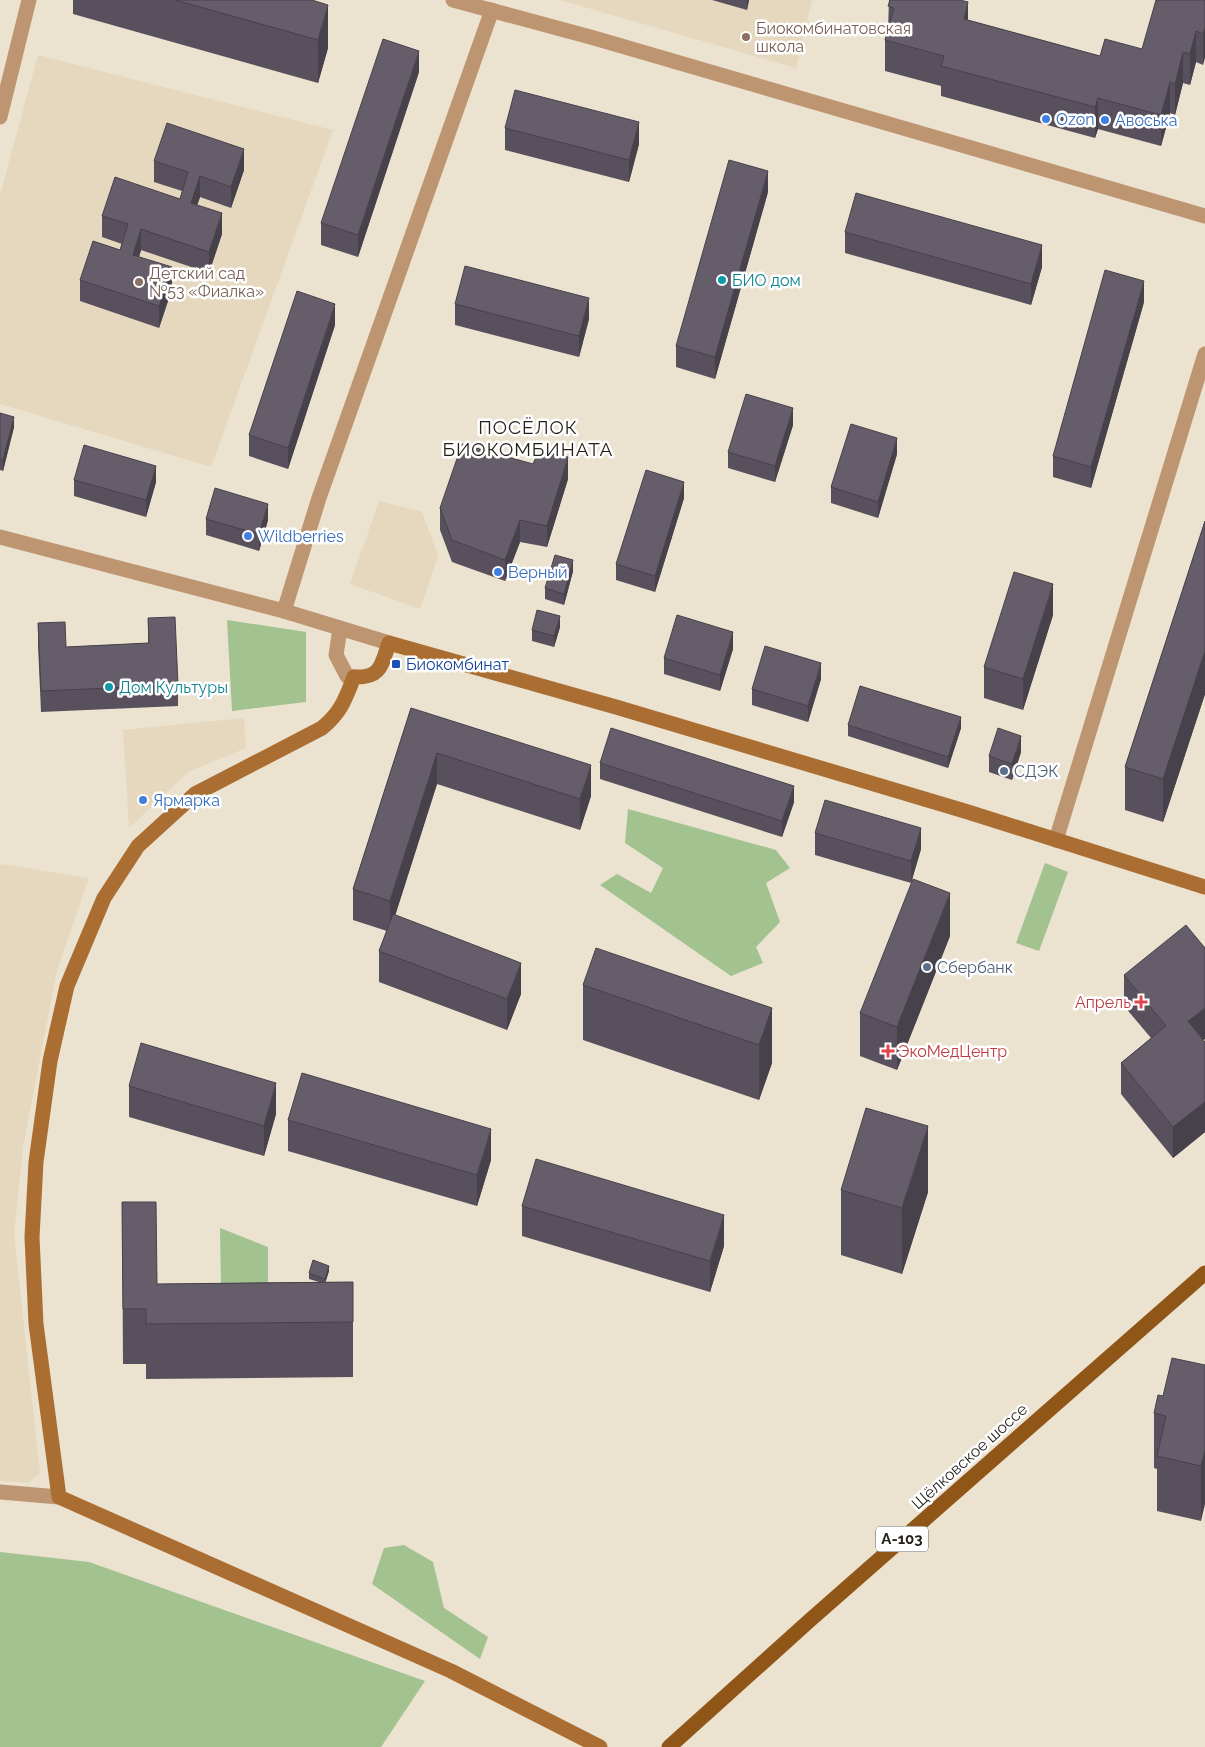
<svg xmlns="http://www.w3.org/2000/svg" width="1205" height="1747" font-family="Raleway,sans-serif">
	<rect width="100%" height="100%" fill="#ebe2d0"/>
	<!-- built -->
	<g fill="#e5d8bf">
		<path d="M560 0H812L796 68Z"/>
		<path d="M38 55 333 130 211 467 0 404V195Z"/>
		<path d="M379 501 422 512 438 556 420 609 350 584Z"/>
		<path d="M244 718 246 748 188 772 129 828 123 730Z"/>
		<path d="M0 864 89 878 57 970 23 1147 14 1234 40 1473 28 1483 0 1481Z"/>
	</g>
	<!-- green -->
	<g fill="#a2c290">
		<path d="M227 620 306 632V702L232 711Z"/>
		<path d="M628 809 776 850 790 868 766 883 780 922 756 947 763 963 731 976 600 885 617 874 651 893 663 868 625 843Z"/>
		<path d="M1045 863 1068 872 1039 951 1016 943Z"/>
		<path d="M220 1228 268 1247V1287H221Z"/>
		<path d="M404 1545 433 1562 444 1608 488 1637 480 1659 372 1584 384 1548Z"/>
		<path d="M0 1552 89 1562 425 1681 381 1747H0Z"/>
	</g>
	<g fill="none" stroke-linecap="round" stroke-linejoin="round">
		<!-- street -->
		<g stroke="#be9571" stroke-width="15">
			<path d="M453 0 594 38 1205 216"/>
			<path d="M0 117 29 0"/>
			<path d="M0 537 284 611 389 643"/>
			<path d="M284 611 319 498 492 10"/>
			<path d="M340 629 336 655 347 676 354 677"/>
			<path d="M1056 840 1205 354"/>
			<path d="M0 1492 59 1497"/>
		</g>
		<!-- secondary -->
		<path stroke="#aa6e33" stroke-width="15" d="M600 1747 451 1671 59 1497 36 1324 32 1237 36 1162 50 1061 67 986 104 898 138 846 195 794 322 728C341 712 345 700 354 677 381 678 381 666 389 643L616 707 968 812 1205 887"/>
		<!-- primary -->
		<path stroke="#905618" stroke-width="15" d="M669 1747 809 1621 1205 1273"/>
	</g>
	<!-- wall -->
	<g fill="#58505c">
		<path d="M73 0H312L328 48 318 83 73 14Z"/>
		<path d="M712 0H749L747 10Z"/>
		<path d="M889 0H960L968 20 1100 56 1142 49 1205 0 1203 65 1196 62 1190 85 1183 83 1175 115 1170 113 1161 146 1098 129 1095 138 941 96V86L885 71V40L888 29Z"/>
		<path d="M419 72 358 257 321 245V223Z"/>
		<path d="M505 128 639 144 629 182 505 150Z"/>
		<path d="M154 161 244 170 231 208 200 197 197 205 222 234 209 273 141 250 139 257 172 289 159 328 80 301V280L120 250 122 244 102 237V216L180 199 182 191 154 182Z"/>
		<path d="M768 192 715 379 676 367V346Z"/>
		<path d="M845 232 1042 267 1031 305 845 253Z"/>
		<path d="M1144 302 1091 488 1053 477V456Z"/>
		<path d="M455 304 589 319 579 357 455 325Z"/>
		<path d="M335 325 288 469 249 456V435Z"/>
		<path d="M0 413 14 427 3 471 0 470Z"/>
		<path d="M793 425 775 482 728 468V452Z"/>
		<path d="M897 454 878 518 831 503V487Z"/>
		<path d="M568 479 547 547 520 542 505 581 452 562 440 530V508Z"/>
		<path d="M74 480 156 482 146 517 74 496Z"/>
		<path d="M684 498 655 592 616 580V564Z"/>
		<path d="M206 519 268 520 259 551 206 535Z"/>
		<path d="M1205 521V694L1163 822 1125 810V767Z"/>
		<path d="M573 571 564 605 545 599V588Z"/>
		<path d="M1053 615 1023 710 984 698V667Z"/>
		<path d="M148 618 178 685V706L41 712 38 645V623L66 647 148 643Z"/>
		<path d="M560 627 554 647 532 641V630Z"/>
		<path d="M733 649 720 691 664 674V658Z"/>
		<path d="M821 679 808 722 752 705V689Z"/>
		<path d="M411 708 591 796 580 830 437 784 395 915 521 994 507 1030 379 982V951L387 931 353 920V889Z"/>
		<path d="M848 725 961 728 948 768 848 736Z"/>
		<path d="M1021 752 1012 780 989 772V756Z"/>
		<path d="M600 763 794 802 782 837 600 779Z"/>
		<path d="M815 833 921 849 911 883 815 855Z"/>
		<path d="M950 936 897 1070 860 1056V1013Z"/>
		<path d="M1124 975 1205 1042V1132L1173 1158 1121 1094V1063L1151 1038 1124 1006Z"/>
		<path d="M583 985 772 1008V1063L759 1100 583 1040Z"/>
		<path d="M129 1086 276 1114 264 1156 129 1117Z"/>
		<path d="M288 1120 491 1160 477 1206 288 1151Z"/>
		<path d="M841 1190 928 1192 902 1274 841 1255Z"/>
		<path d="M122 1202 157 1284 319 1282 309 1279V1273L329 1271 325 1282H353V1377L146 1379V1364H123Z"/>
		<path d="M522 1206 724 1246 710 1292 522 1236Z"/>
		<path d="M1205 1365 1201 1521 1157 1511V1469L1154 1468V1413L1163 1396Z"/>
	</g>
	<!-- shaded-wall -->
	<g fill="#47414b">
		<path d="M747 0H749L747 10Z"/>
		<path d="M968 2V33L964 19Z"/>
		<path d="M328 5V48L318 83V40Z"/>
		<path d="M1205 27V58L1203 65V34Z"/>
		<path d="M1196 31V62L1190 85V54Z"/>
		<path d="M419 51V72L358 257V235Z"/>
		<path d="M1183 52V83L1175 115V84Z"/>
		<path d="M1170 82V113L1161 146V115Z"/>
		<path d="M1098 98V129L1095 138V107Z"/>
		<path d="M639 122V144L629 182V160Z"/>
		<path d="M244 149V170L231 208V187Z"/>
		<path d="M768 171V192L715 379V357Z"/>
		<path d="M200 176V197L191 224V203Z"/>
		<path d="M222 213V234L209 273V252Z"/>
		<path d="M141 229V250L133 276V255Z"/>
		<path d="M1042 245V267L1031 305V284Z"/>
		<path d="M172 267V289L159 328V306Z"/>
		<path d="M1144 281V302L1091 488V467Z"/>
		<path d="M589 298V319L579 357V336Z"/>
		<path d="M335 304V325L288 469V448Z"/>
		<path d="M793 408V425L775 482V466Z"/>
		<path d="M14 417V427L3 471V460Z"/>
		<path d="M897 438V454L878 518V502Z"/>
		<path d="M568 457V479L547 547V526Z"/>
		<path d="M156 466V482L146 517V500Z"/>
		<path d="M684 482V498L655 592V576Z"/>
		<path d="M268 504V520L259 551V534Z"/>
		<path d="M520 520V542L505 581V560Z"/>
		<path d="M573 560V571L564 605V594Z"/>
		<path d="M1053 584V615L1023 710V679Z"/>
		<path d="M560 616V627L554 647V636Z"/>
		<path d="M733 632V649L720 691V675Z"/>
		<path d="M1205 651V694L1163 822V779Z"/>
		<path d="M821 663V679L808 722V706Z"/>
		<path d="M961 717V728L948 768V757Z"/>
		<path d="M1021 736V752L1012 780V764Z"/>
		<path d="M437 753V784L390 932V901Z"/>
		<path d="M591 765V796L580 830V799Z"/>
		<path d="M794 786V802L782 837V821Z"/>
		<path d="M921 828V849L911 883V861Z"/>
		<path d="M950 893V936L897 1070V1027Z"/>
		<path d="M521 963V994L507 1030V999Z"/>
		<path d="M772 1008V1063L759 1100V1045Z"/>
		<path d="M1205 1008V1039L1188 1052V1021Z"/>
		<path d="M276 1083V1114L264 1156V1126Z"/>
		<path d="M1205 1102V1132L1173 1158V1127Z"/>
		<path d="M928 1126V1192L902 1274V1208Z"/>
		<path d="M491 1129V1160L477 1206V1175Z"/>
		<path d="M724 1215V1246L710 1292V1261Z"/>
		<path d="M329 1266V1271L325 1284V1279Z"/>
		<path d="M1205 1449V1504L1201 1521V1466Z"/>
	</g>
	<!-- building -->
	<g fill="#665d6b" stroke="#47414b">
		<path d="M175 0H312L328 5 318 40Z"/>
		<path d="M890 0H960L968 2 964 19 1100 56 1105 39 1142 49 1156 0H1205V27L1203 34 1196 31 1190 54 1183 52 1175 84 1170 82 1161 115 1098 98 1095 107 941 66 944 56 885 40 894 8 888 6Z"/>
		<path d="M383 39 419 51 358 235 321 223Z"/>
		<path d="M515 90 639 122 629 160 505 128Z"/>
		<path d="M167 123 244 149 231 187 200 176 191 203 222 213 209 252 141 229 133 255 172 267 159 306 80 280 93 241 120 250 128 224 102 216 115 177 180 199 188 172 154 161Z"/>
		<path d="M729 160 768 171 715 357 676 346Z"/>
		<path d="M856 193 1042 245 1031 284 845 232Z"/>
		<path d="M465 266 589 298 579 336 455 304Z"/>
		<path d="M1105 270 1144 281 1091 467 1053 456Z"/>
		<path d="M297 291 335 304 288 448 249 435Z"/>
		<path d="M746 394 793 408 775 466 728 452Z"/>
		<path d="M0 413 14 417 3 460 0 459Z"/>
		<path d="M851 424 897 438 878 502 831 487Z"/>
		<path d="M462 444 533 464 540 448 568 457 547 526 520 520 505 560 452 540 440 508Z"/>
		<path d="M84 445 156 466 146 500 74 480Z"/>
		<path d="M646 470 684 482 655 576 616 564Z"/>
		<path d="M215 488 268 504 259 534 206 519Z"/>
		<path d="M1205 521V651L1163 779 1125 767Z"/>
		<path d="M555 555 573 560 564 594 545 588Z"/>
		<path d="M1014 572 1053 584 1023 679 984 667Z"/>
		<path d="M537 610 560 616 554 636 532 630Z"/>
		<path d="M677 615 733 632 720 675 664 658Z"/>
		<path d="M175 617 178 685 41 691 38 623 65 622 66 647 149 643 148 618Z"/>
		<path d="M765 646 821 663 808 706 752 689Z"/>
		<path d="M860 686 961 717 948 757 848 725Z"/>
		<path d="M411 708 591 765 580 799 437 753 390 901 353 889Z"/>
		<path d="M611 728 794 786 782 821 600 763Z"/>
		<path d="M998 728 1021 736 1012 764 989 756Z"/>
		<path d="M825 800 921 828 911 861 815 833Z"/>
		<path d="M913 879 950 893 897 1027 860 1013Z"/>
		<path d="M393 914 521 963 507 999 379 951Z"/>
		<path d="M1186 925 1205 948V1008L1188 1021 1205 1042V1102L1173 1127 1121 1063 1166 1026 1124 975Z"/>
		<path d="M596 948 772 1008 759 1045 583 985Z"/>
		<path d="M141 1043 276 1083 264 1126 129 1086Z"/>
		<path d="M302 1073 491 1129 477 1175 288 1120Z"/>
		<path d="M866 1108 928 1126 902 1208 841 1190Z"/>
		<path d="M536 1159 724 1215 710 1261 522 1206Z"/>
		<path d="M122 1202H156L157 1284 353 1282V1322L146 1324V1309H123Z"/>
		<path d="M313 1260 329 1266 325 1279 309 1273Z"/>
		<path d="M1172 1358 1205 1365V1449L1201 1466 1157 1456 1166 1416 1154 1413 1158 1395 1163 1396Z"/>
	</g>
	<!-- markers -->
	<g fill="#8d6e63" stroke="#fff" stroke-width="2">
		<circle cx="746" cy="37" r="5"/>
		<circle cx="139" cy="282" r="5"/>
	</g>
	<g fill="#3f7fe0" stroke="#fff" stroke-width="2">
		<circle cx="1046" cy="119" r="5"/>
		<circle cx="1105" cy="120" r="5"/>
		<circle cx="248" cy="536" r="5"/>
		<circle cx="498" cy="572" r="5"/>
		<circle cx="143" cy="800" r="5"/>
	</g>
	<g fill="#0f9aa8" stroke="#fff" stroke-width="2">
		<circle cx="722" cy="280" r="5"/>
		<circle cx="109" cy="687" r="5"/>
	</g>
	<rect fill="#1a4fb4" stroke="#fff" stroke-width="2" x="391" y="659" width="10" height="10" rx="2.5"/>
	<g fill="#5c6f8a" stroke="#fff" stroke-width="2">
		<circle cx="1004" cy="771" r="5"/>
		<circle cx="927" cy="967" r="5"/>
	</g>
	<g fill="#e0444e" stroke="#fff" stroke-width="2">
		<path d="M1138.5 994.5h5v5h5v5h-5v5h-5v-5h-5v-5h5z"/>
		<path d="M885.5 1043.5h5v5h5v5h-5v5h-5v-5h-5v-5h5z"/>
	</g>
	<g text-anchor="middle" stroke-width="5" stroke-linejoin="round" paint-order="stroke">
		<!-- shield labels -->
		<rect fill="#fff" stroke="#65625e" stroke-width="1" x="876" y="1526.5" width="52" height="25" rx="4"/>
		<g font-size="15" font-weight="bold" fill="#231f19">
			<text x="902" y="1544">А-103</text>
		</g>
		<!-- education labels -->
		<g font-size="16" fill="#785e54" stroke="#fff" text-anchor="start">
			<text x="756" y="34">Биокомбинатовская<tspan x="756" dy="18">школа</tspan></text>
			<text x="149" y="279">Детский сад<tspan x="149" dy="18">№53 «Фиалка»</tspan></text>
		</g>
		<!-- shop labels -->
		<g font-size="16" fill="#366cbe" stroke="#fff" text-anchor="start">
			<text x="1056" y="125">Ozon</text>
			<text x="1115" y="126">Авоська</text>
			<text x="258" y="542">Wildberries</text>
			<text x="508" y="578">Верный</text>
			<text x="153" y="806">Ярмарка</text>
		</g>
		<!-- culture labels -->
		<g font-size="16" fill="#0d838f" stroke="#fff" text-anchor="start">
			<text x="732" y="286">БИО дом</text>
			<text x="119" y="693">Дом Культуры</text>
		</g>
		<!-- transit labels -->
		<g font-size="16" fill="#164399" stroke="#fff" text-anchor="start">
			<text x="406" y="670">Биокомбинат</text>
		</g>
		<!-- service labels -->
		<g font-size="16" fill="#4e5e75" stroke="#fff" text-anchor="start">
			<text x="1014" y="777">СДЭК</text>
			<text x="937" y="973">Сбербанк</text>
		</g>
		<!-- health labels -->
		<g font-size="16" fill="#be3a42" stroke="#fff" text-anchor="end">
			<text x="1131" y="1008">Апрель</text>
			<text x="898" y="1057" text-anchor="start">ЭкоМедЦентр</text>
		</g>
		<!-- street labels -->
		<g font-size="16" fill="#231f19" stroke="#fff">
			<text transform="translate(969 1456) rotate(-42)" y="6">Щёлковское шоссе</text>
		</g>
		<!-- quarter labels -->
		<g font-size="19" letter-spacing="1" fill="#231f19" stroke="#fff">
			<text x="528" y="434">ПОСЁЛОК<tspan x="528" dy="22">БИОКОМБИНАТА</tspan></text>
		</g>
	</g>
</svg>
